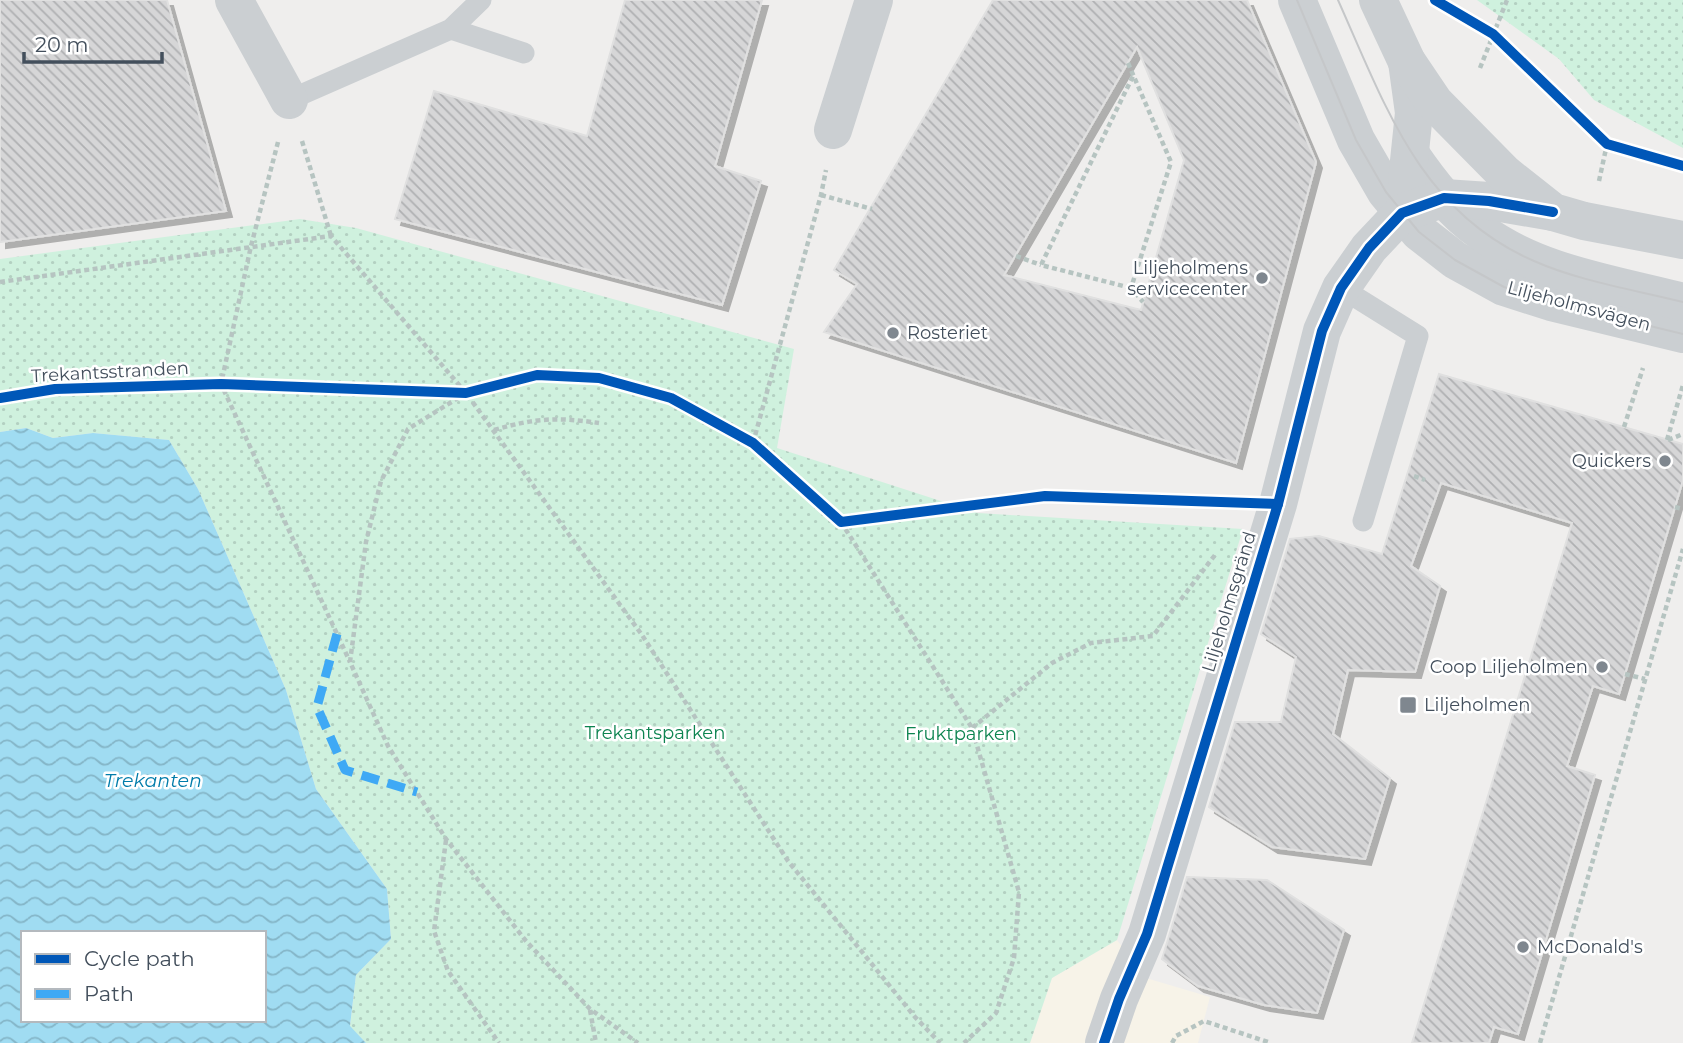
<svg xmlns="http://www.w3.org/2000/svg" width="1683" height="1043" font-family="Montserrat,sans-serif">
	<defs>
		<pattern id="grass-dots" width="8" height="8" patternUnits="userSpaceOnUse" patternTransform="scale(1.75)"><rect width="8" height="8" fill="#cff1de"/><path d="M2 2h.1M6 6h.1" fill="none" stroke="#b3d0c1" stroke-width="1.8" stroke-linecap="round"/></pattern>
		<pattern id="water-waves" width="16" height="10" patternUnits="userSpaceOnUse" patternTransform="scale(1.75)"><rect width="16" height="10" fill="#a0dcf2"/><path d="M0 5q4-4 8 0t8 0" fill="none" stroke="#84b5c7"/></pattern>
		<pattern id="building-back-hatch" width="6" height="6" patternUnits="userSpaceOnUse" patternTransform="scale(1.75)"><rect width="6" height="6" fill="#d6d6d7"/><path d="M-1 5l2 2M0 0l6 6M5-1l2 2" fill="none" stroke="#afb0b2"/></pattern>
		<filter id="shadow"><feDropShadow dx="6" dy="6" stdDeviation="0" flood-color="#0004"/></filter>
	</defs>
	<rect width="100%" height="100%" fill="#efeeed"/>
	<!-- commercial -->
	<path fill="#f7f3e8" d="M1117 940 1146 978 1210 997 1198 1043H1030L1052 978Z"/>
	<!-- grass -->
	<g fill="url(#grass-dots)">
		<path d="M1477 0H1683V148L1594 100 1559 59Z"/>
		<path d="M300 219 356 228 794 349 777 448 978 513 1243 529 1117 940 1052 978 1030 1043H366L350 1027 356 975 391 939 387 889 316 789 286 690 198 489 169 440 93 433 53 438 26 428 0 432V259Z"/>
	</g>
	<!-- water -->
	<path fill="url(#water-waves)" fill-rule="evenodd" d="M26 428 53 438 93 433 169 440 198 489 286 690 316 789 387 889 391 939 356 975 350 1026 366 1043H0V432ZM23 933H264V1020H23Z"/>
	<!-- building -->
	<g fill="url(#building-back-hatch)" stroke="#e0e0e0" stroke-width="2" fill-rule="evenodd" filter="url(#shadow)">
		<path d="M0 0H167L226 211 0 242Z"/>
		<path d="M625 0H762L715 166 761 181 722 305 395 219 434 91 587 136Z"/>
		<path d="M993 0H1247L1316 162 1236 463 824 332 857 284 834 270ZM1137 47 1184 160 1141 310 1004 275Z"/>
		<path d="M1439 374 1683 444V480L1619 694 1593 686 1567 766 1595 775 1518 1034 1494 1027 1489 1043H1412L1572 523 1441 483 1411 566 1440 586 1415 672 1348 670 1333 734 1390 778 1365 859 1272 847 1209 807 1235 722H1281L1296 657 1261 634 1290 539 1319 536 1382 554Z"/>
		<path d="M1187 877 1267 880 1344 930 1317 1013 1264 1005 1198 986 1162 959Z"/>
	</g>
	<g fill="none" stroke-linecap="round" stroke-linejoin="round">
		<!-- path -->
		<g stroke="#b6c4c1" stroke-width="4.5" stroke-dasharray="5 3.5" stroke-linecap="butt">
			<path d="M1128 63 1171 162 1131 288 1143 302"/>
			<path d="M1480 68 1507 0"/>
			<path d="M302 141 331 236"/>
			<path d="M278 142 251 246 221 384 350 662"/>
			<path d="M1599 181 1607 144"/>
			<path d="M821 195 872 209"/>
			<path d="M1016 256 1041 265"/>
			<path d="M0 282 331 236 466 393 642 635 788 861 915 1017 940 1043"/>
			<path d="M1131 288 1041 265 1133 76"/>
			<path d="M466 393 408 429 381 481 366 542 350 662 388 746 446 839 526 941 590 1009 638 1043"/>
			<path d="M1624 427 1643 368"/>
			<path d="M494 430C535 418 557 417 599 423"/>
			<path d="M1667 440 1683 385"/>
			<path d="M1668 440 1683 434"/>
			<path d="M753 443 821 195 826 170"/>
			<path d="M1414 476 1425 480"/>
			<path d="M1675 507 1683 509"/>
			<path d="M841 522 972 728 1019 892 1014 958 996 1013 964 1043"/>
			<path d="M1625 674 1645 679"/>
			<path d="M972 728 1052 663 1091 643 1153 636 1215 555"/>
			<path d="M446 840 434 931 448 971 499 1043"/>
			<path d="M590 1010 596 1043"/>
			<path d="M1172 1043 1176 1036 1204 1021 1271 1043"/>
			<path d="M1540 1043 1683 549"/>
		</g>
		<!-- service -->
		<g stroke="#cbcfd2" stroke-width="21">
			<path d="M451 29 524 53"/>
			<path d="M289 100 451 29 481 0"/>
			<path d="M1341 288 1418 336 1363 521"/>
		</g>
		<!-- minor -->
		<g stroke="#cbcfd2" stroke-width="38">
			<path d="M234 0 289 100"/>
			<path d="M1297 0 1356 140 1386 192 1419 232 1455 260 1504 287 1551 302 1683 334"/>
			<path d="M833 130 874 0"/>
			<path d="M1411 155C1431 184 1452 211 1480 231 1538 274 1615 284 1683 302"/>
			<path d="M1407 180 1414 113 1407 62"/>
			<path d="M1104 1043 1119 999 1147 934 1278 504 1322 331 1341 288 1369 248 1402 213 1444 198 1489 201 1553 212"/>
		</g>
		<!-- tertiary -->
		<path stroke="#cbcfd2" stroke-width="38" d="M1378 0 1407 62 1434 102 1505 174 1553 212 1584 221 1683 240"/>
		<!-- tram -->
		<g stroke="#c5c7c9" stroke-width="2">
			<path d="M1297 0 1356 140 1386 192 1419 232 1455 260 1504 287 1551 302 1683 334"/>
			<path d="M1338 0C1385 105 1420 212 1534 261 1579 281 1635 290 1683 302"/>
		</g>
		<!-- quiet -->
		<path stroke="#3fa9f5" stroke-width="9" stroke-dasharray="18 9" stroke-linecap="butt" d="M337 634 317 707 345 770 417 792"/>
		<defs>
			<g id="cycleway">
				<path d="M1435 0 1493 34 1607 144 1683 166"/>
				<path d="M0 398 55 389 221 384 466 393 537 375 599 378 671 398 753 443 841 522 1045 496 1278 504"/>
				<path d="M1104 1043 1119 999 1147 934 1278 504 1322 331 1341 288 1369 248 1402 213 1444 198 1489 201 1553 212"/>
			</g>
		</defs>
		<!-- cycleway casing -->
		<use href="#cycleway" stroke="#fff" stroke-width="15"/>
		<!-- cycleway -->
		<use href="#cycleway" stroke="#0057b8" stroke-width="10"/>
	</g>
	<!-- markers -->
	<g fill="#7f878f" stroke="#fff" stroke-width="2.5">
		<circle cx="1262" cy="278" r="7"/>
		<circle cx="893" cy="333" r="7"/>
		<circle cx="1665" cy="461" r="7"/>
		<circle cx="1602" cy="667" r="7"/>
		<rect x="1399" y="696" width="18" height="18" rx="3.5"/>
		<circle cx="1523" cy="947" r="7"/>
	</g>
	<g text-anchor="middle" stroke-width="5" stroke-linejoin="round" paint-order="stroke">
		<!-- poi labels -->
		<g font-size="18" fill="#434f5c" stroke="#fff" text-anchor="end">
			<text x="1248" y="274">Liljeholmens<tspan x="1248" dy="21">servicecenter</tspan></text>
			<text x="907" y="339" text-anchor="start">Rosteriet</text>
			<text x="1651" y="467">Quickers</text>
			<text x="1588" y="673">Coop Liljeholmen</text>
			<text x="1424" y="711" text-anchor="start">Liljeholmen</text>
			<text x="1537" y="953" text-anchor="start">McDonald's</text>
		</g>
		<!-- street labels -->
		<g font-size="18" fill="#434f5c" stroke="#fff">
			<text transform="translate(1579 306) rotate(15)" y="6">Liljeholmsvägen</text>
			<text transform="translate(110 372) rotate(-3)" y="6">Trekantsstranden</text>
			<text transform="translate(1229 602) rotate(-73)" y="6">Liljeholmsgränd</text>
		</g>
		<!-- park labels -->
		<g font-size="18" fill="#0d8450" stroke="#fff">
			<text x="655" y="739">Trekantsparken</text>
			<text x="961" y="740">Fruktparken</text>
		</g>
		<!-- water labels -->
		<g font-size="19" font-style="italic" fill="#017caa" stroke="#fff">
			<text x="153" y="787">Trekanten</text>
		</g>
	</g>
	<!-- legend -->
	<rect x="21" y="931" width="245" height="91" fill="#ffffff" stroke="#b4b9be" stroke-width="2"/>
	<rect x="35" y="954" width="35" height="10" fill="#0057b8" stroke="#b4b9be" stroke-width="2"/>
	<text x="84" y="966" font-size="21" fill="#434f5c">Cycle path</text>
	<rect x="35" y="989" width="35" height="10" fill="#3fa9f5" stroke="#b4b9be" stroke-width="2"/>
	<text x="84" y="1001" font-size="21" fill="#434f5c">Path</text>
	<!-- scale -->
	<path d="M24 52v10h138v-10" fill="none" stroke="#434f5c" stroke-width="3.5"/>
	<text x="35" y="52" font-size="21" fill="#434f5c" stroke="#ffffff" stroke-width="5" paint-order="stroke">20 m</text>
</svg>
